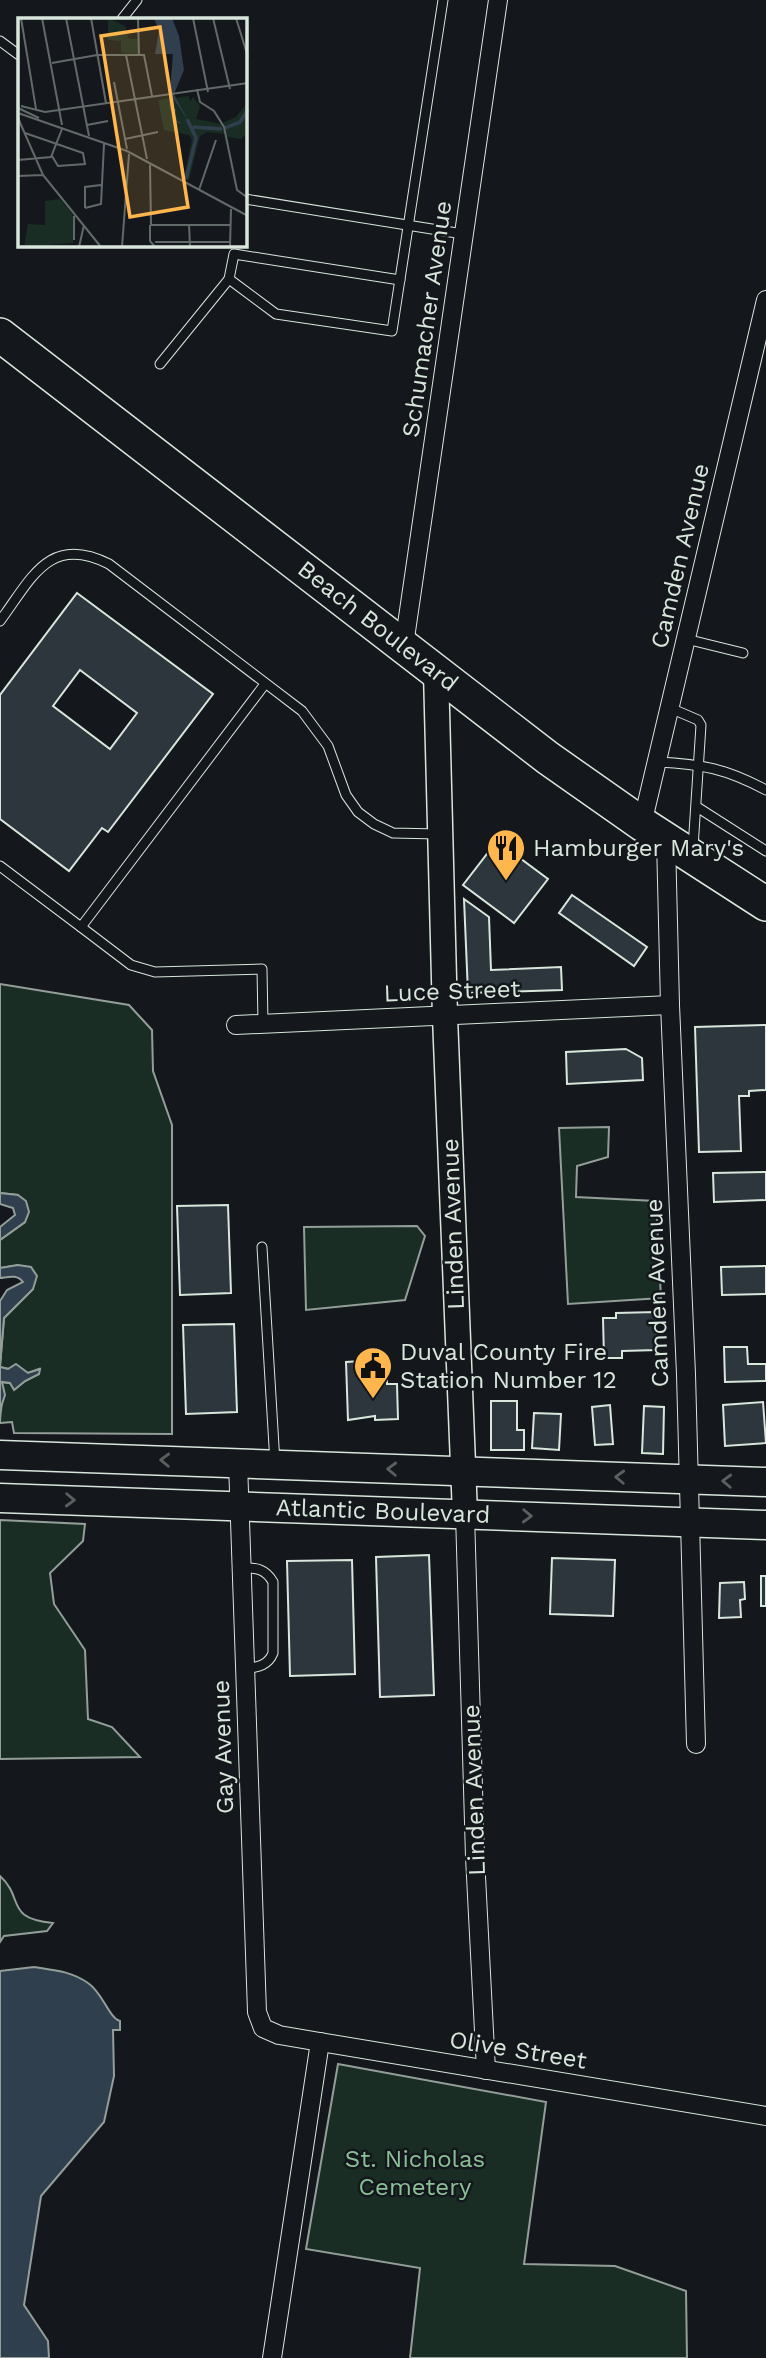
<svg xmlns="http://www.w3.org/2000/svg" width="766" height="2358" font-family="'Work Sans',sans-serif">
	<rect width="100%" height="100%" fill="#14181c"/>
	<!-- green -->
	<g fill="#1a2d24" stroke="#939e99" stroke-width="2">
		<path d="M0 984 129 1005 152 1030 153 1071 172 1125V1434L14 1433 12 1422 0 1423C0 1408 5 1397 1 1382L10 1383 15 1389 25 1381 39 1374V1369L28 1373 0 1367 4 1318 33 1289 18 1265 0 1268V1240L25 1222 18 1195 0 1193Z"/>
		<path d="M609 1127 608 1157 577 1166 576 1197 656 1201 661 1298 568 1304 559 1128Z"/>
		<path d="M417 1226 425 1236 405 1300 306 1310 304 1227Z"/>
		<path d="M0 1520 85 1524 83 1541 50 1573 54 1604 85 1650 88 1719 112 1727 140 1757 0 1759Z"/>
		<path d="M0 1876C25 1899 4 1918 53 1923L47 1931 4 1936 0 1942Z"/>
		<path d="M338 2064 546 2102 524 2264 615 2266 686 2291 687 2358H410L420 2268 306 2249Z"/>
	</g>
	<!-- water -->
	<g fill="#2f3f4d" stroke="#939e99" stroke-width="2">
		<path d="M0 1193 18 1195 26 1201 29 1212 25 1222 0 1240V1227L15 1215 13 1208 0 1204Z"/>
		<path d="M18 1265 31 1267 37 1276 33 1289 4 1318 0 1365V1301L7 1290 23 1282C17 1274 9 1277 0 1278V1268Z"/>
		<path d="M16 1364 28 1373 40 1369 39 1374 25 1381 14 1390 10 1383 2 1382 5 1395 0 1410V1367L8 1369Z"/>
		<path d="M34 1967C53 1970 71 1971 88 1983 103 1993 109 2018 120 2021V2030H113L114 2076 104 2122 41 2196 24 2305 48 2341 49 2358H0V1971Z"/>
	</g>
	<!-- building -->
	<g fill="#2c363c" stroke="#d8e6dc" stroke-width="2" fill-rule="evenodd">
		<path d="M77 593 213 694 108 832 102 828 69 871 0 819V695ZM80 670 137 713 110 749 53 706Z"/>
		<path d="M497 841 548 879 514 923 463 885Z"/>
		<path d="M572 895 647 947 634 966 559 913Z"/>
		<path d="M464 899 489 917 491 970 561 967 562 990 468 993Z"/>
		<path d="M766 1025V1090L749 1091V1096H739L741 1151 699 1152 695 1027Z"/>
		<path d="M626 1049 642 1058 643 1080 567 1084 566 1052Z"/>
		<path d="M766 1172V1200L714 1202 713 1173Z"/>
		<path d="M228 1205 231 1293 180 1295 177 1206Z"/>
		<path d="M766 1266V1294L722 1295 721 1267Z"/>
		<path d="M656 1312 657 1350 622 1351V1358H604L603 1318H616V1313Z"/>
		<path d="M234 1324 237 1412 186 1414 183 1325Z"/>
		<path d="M724 1347H747L748 1364H766V1381L725 1382Z"/>
		<path d="M362 1353H379V1370H387V1384H397L398 1419 375 1420V1416L348 1420 346 1362 362 1361Z"/>
		<path d="M491 1401H517V1430H524V1450H491Z"/>
		<path d="M763 1402 766 1443 725 1446 723 1405Z"/>
		<path d="M610 1405 613 1444 595 1445 592 1407Z"/>
		<path d="M644 1406 664 1407 663 1454 642 1453Z"/>
		<path d="M534 1413 561 1414 559 1450 532 1448Z"/>
		<path d="M429 1555 434 1695 380 1697 376 1557Z"/>
		<path d="M552 1558 615 1560 613 1616 550 1614Z"/>
		<path d="M352 1560 355 1674 290 1676 287 1561Z"/>
		<rect x="761" y="1576" width="5" height="30"/>
		<path d="M744 1582 745 1599 740 1600 741 1617 719 1618 720 1583Z"/>
	</g>
	<g fill="none" stroke-linecap="round" stroke-linejoin="round">
		<defs>
			<g id="lane">
				<path d="M122 19 137 0"/>
				<path d="M0 41 19 55"/>
				<path d="M245 199 463 234"/>
				<path d="M229 279 234 254 400 280"/>
				<path d="M160 364 229 279 276 314 392 331 443 0"/>
				<path d="M0 621C32 578 49 534 109 564L302 711 328 746 346 795 358 812 374 824 393 833 438 834"/>
				<path d="M686 639 743 653"/>
				<path d="M670 708 698 720 701 725 693 848"/>
				<path d="M658 762C702 764 727 769 766 790"/>
				<path d="M697 807 766 851"/>
				<path d="M0 866 81 927"/>
				<path d="M263 1023 262 969 155 972 131 965 81 927 265 684"/>
				<path d="M262 1247 275 1463"/>
				<path d="M241 1567C255 1568 265 1568 273 1582V1653C268 1666 257 1667 245 1669"/>
			</g>
			<g id="street">
				<path d="M404 645 498 0"/>
				<path d="M642 824 766 300"/>
				<path d="M666 840 670 1005 686 1374 696 1744"/>
				<path d="M236 1025 670 1005"/>
				<path d="M238 1463 257 2012 263 2028 279 2035 320 2042 766 2116"/>
				<path d="M465 1514 475 1857 486 2070"/>
				<path d="M272 2358 320 2042"/>
			</g>
			<path id="secondary" d="M436 672 445 1017 465 1514"/>
			<g id="primary">
				<path d="M0 1455 766 1482"/>
				<path d="M0 1498 766 1525"/>
			</g>
			<path id="highway" d="M0 335 548 758 642 824 766 904"/>
		</defs>
		<!-- lane casing -->
		<use href="#lane" stroke="#d8e6dc" stroke-width="11"/>
		<!-- street casing -->
		<use href="#street" stroke="#d8e6dc" stroke-width="20"/>
		<!-- secondary casing -->
		<use href="#secondary" stroke="#d8e6dc" stroke-width="27"/>
		<!-- primary casing -->
		<use href="#primary" stroke="#d8e6dc" stroke-width="31"/>
		<!-- highway casing -->
		<use href="#highway" stroke="#d8e6dc" stroke-width="36"/>
		<!-- lane -->
		<use href="#lane" stroke="#14181c" stroke-width="9"/>
		<!-- street -->
		<use href="#street" stroke="#14181c" stroke-width="18"/>
		<!-- secondary -->
		<use href="#secondary" stroke="#14181c" stroke-width="24"/>
		<!-- primary -->
		<use href="#primary" stroke="#14181c" stroke-width="28"/>
		<!-- highway -->
		<use href="#highway" stroke="#14181c" stroke-width="33"/>
	</g>
	<!-- one-way arrows -->
	<defs><path id="oneway-chevron" d="M-2-3.5L2.5 0L-2 3.5" fill="none" stroke-width="1.6" stroke-linecap="round" stroke-linejoin="round" transform="scale(1.75)"/></defs>
	<g stroke="#59605f">
		<use href="#oneway-chevron" transform="translate(165 1460) rotate(-178)"/>
		<use href="#oneway-chevron" transform="translate(392 1469) rotate(-178)"/>
		<use href="#oneway-chevron" transform="translate(620 1477) rotate(-178)"/>
		<use href="#oneway-chevron" transform="translate(727 1481) rotate(-178)"/>
		<use href="#oneway-chevron" transform="translate(70 1500) rotate(2)"/>
		<use href="#oneway-chevron" transform="translate(527 1516) rotate(2)"/>
	</g>
	<!-- icons -->
	<defs>
		<symbol id="restaurant-pin" viewBox="-11 -11 22 30"><path d="M0 17L-7.5 6A9.5 9.5 0 1 1 7.5 6Z" fill="#ffb74d" stroke="#14181c"/><path d="M-5-6h1v4h1v-4h1v4h1v-4h1v5L-1.5 .5V6h-2V.5L-5-1ZM5-6V6H3V1.5H1.5Q1.5-4 5-6Z" fill="#111"/></symbol>
		<symbol id="civic-pin" viewBox="-11 -11 22 30"><path d="M0 17L-7.5 6A9.5 9.5 0 1 1 7.5 6Z" fill="#ffb74d" stroke="#14181c"/><path d="M-.6-6.5H3V-4.5H.6V-3L4-1V1h2V6H-6V1h2V-1L-.6-3ZM-1.2 2.5V6h2.4V2.5Z" fill="#111"/></symbol>
	</defs>
	<g fill-rule="evenodd">
		<use href="#restaurant-pin" x="484" y="826" width="44" height="60"/>
		<use href="#civic-pin" x="351" y="1344" width="44" height="60"/>
	</g>
	<g text-anchor="middle" stroke-width="5" stroke-linejoin="round" paint-order="stroke">
		<!-- street labels -->
		<g font-size="24" fill="#d8e6dc" stroke="#14181c">
			<text transform="translate(427 319) rotate(-82)" y="8">Schumacher Avenue</text>
			<text transform="translate(680 556) rotate(-77)" y="8">Camden Avenue</text>
			<text transform="translate(378 626) rotate(38)" y="8">Beach Boulevard</text>
			<text transform="translate(452 991) rotate(-2)" y="8">Luce Street</text>
			<text transform="translate(453 1224) rotate(-92)" y="8">Linden Avenue</text>
			<text transform="translate(657 1293) rotate(-92)" y="8">Camden Avenue</text>
			<text transform="translate(383 1511) rotate(2)" y="8">Atlantic Boulevard</text>
			<text transform="translate(223 1747) rotate(-92)" y="8">Gay Avenue</text>
			<text transform="translate(474 1790) rotate(-92)" y="8">Linden Avenue</text>
			<text transform="translate(518 2050) rotate(9)" y="8">Olive Street</text>
		</g>
		<!-- poi labels -->
		<g font-size="24" fill="#d8e6dc" stroke="#14181c" text-anchor="start">
			<text x="533" y="856">Hamburger Mary's</text>
			<text x="400" y="1360">Duval County Fire<tspan x="400" dy="28">Station Number 12</tspan></text>
		</g>
		<!-- park labels -->
		<g font-size="24" fill="#8ac095" stroke="#14181c">
			<text x="415" y="2167">St. Nicholas<tspan x="415" dy="28">Cemetery</tspan></text>
		</g>
	</g>
	<!-- overview -->
	<g transform="translate(18 18)">
		<rect width="229" height="229" fill="#14181c"/>
		<path d="M90 0 107 8 111 21H120V36L103 35V23L90 22ZM171 78 172 84 175 79 182 88 178 101 203 106 207 116 189 114 182 118 171 162 166 160 174 122 171 117 146 112 140 82 154 80 153 85 156 82 166 100 156 80ZM229 85V115L223 121 210 119 205 105 218 99ZM42 181 55 197V225L6 229 10 206 27 207V183Z" fill="#1a2d24"/>
		<path d="M136 0H154L161 18 166 52 156 76 169 101 156 82 154 91H158V93L155 97 158 98 159 103 162 104 163 106 158 104 154 98 157 92H152L151 85 155 36H137L141 13Z" fill="#2f3f4d"/>
		<path fill="none" stroke="#2f3f4d" stroke-width="3.5" d="M175 109 204 111M207 110 222 104 230 92M168 161 178 120 169 101"/>
		<path fill="none" stroke="#626a69" stroke-width="2" d="M3 0 18 91M24 0 44 107M48 0 71 118M73 0 88 85M120 0 121 37M175 0 190 74M195 0 212 71M218 0 230 39M108 37 129 141M34 45 79 37H126L134 78M96 64 109 131M179 71 182 84 196 93 206 109 219 172 230 180M3 88 27 94 230 65M0 90 21 100M0 95 109 133 230 198M0 100 25 157 83 229M69 107 90 103M7 115 65 135 67 146 40 148 34 138M107 121 140 114M0 142 33 139 44 111M132 147 133 207H212M0 158 25 157M181 172 198 122M67 190 83 186 86 126M67 190V169L83 167M171 206 172 229M132 207V223L137 229M56 222V198M137 224H212M61 229 66 207M104 229 111 136M212 229 213 191"/>
		<path fill="#ffb74d" fill-opacity="0.15" stroke="#ffb74d" stroke-width="3.5" d="M142 9 170 189 112 199 83 18Z"/>
		<rect width="229" height="229" fill="none" stroke="#d8e6dc" stroke-width="3.5"/>
	</g>
</svg>
